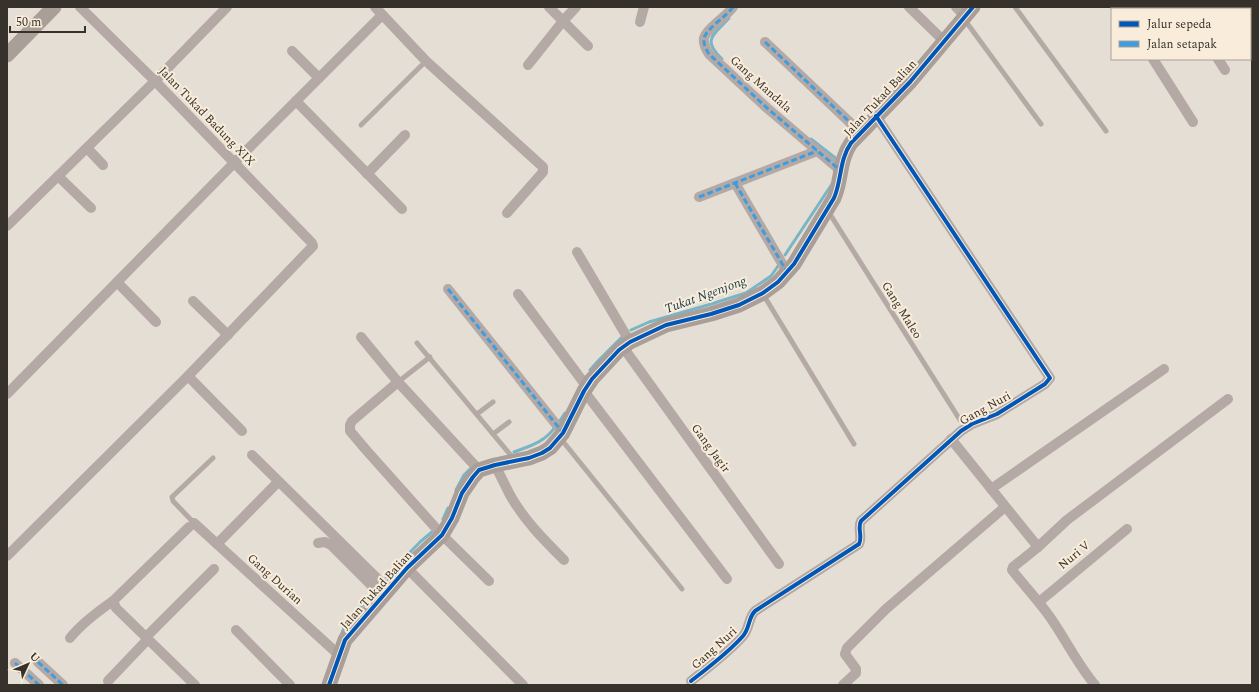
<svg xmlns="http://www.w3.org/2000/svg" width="1259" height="692" font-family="Spectral,serif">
	<rect width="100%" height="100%" fill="#e5ded4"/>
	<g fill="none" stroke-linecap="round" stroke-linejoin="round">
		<!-- stream -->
		<g stroke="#78b5c6" stroke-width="3">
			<path d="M722 59C701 39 714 35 729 18"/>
			<path d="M811 139 838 160"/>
			<path d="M785 255 832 184"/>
			<path d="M631 330 649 322 708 305 746 293 771 276 778 266"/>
			<path d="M590 370 598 361 622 337"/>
			<path d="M559 422 565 413"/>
			<path d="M514 452C530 446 545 442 555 427"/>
			<path d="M456 490 464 475 471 468"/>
			<path d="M443 519 448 508"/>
			<path d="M386 577 420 542 432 532"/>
			<path d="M341 635 344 628 368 598"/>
		</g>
		<!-- lane -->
		<g stroke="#b4a9a4" stroke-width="5">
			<path d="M1015 7 1106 131"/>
			<path d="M964 19 1041 124"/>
			<path d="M361 125 426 61"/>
			<path d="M828 211 960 420"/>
			<path d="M763 294 854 444"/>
			<path d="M417 343 513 458"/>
			<path d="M398 382 430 357"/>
			<path d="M477 414 493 402"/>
			<path d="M493 434 509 422"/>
			<path d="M561 439 682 589"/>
			<path d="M194 523 173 501 172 497 213 458"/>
		</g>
		<!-- street -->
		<g stroke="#b4a9a4" stroke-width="10">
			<path d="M375 7 426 61 543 167V172L507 213"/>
			<path d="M549 7 588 46"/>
			<path d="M733 7C727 16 707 28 704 38 703 44 706 49 709 54L767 108 841 171"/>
			<path d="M909 7 944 41"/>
			<path d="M956 7 965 16"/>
			<path d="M1120 7 1121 9"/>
			<path d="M1185 7 1187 9"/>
			<path d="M640 22 644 7"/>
			<path d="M765 42 860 132"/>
			<path d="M292 51 319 78"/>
			<path d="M1153 59 1193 122"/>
			<path d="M1218 59 1225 70"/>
			<path d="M528 65 563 21 576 7"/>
			<path d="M296 101 402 209"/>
			<path d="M87 148 103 165"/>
			<path d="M367 174 405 135"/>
			<path d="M58 176 91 208"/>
			<path d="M735 183 787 272"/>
			<path d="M699 197 817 151"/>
			<path d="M7 226 155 81 227 7"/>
			<path d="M577 252 630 342"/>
			<path d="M117 282 156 322"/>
			<path d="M448 289 563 433"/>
			<path d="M518 294 587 387"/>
			<path d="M193 301 228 335"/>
			<path d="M361 337 398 382 479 470"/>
			<path d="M623 347 779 564"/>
			<path d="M188 376 242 431"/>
			<path d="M398 382 352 421 350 425V431L367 451 442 535 489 581"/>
			<path d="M584 391 727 579"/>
			<path d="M7 394 235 162 382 15"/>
			<path d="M951 439 1038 547"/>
			<path d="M252 455 388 589"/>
			<path d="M495 465C500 475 505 485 510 495 524 520 544 540 564 560"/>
			<path d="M991 489 1164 369"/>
			<path d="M194 523 339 655"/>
			<path d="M189 527 113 601 116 608 195 685"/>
			<path d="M318 543 325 542 331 545 382 596"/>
			<path d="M217 544 278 482"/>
			<path d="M7 556 188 376 313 246 312 243 155 81 80 7"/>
			<path d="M407 568 523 685"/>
			<path d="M1039 602 1127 529"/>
			<path d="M236 630 290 685"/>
			<path d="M146 637 214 569"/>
			<path d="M70 638C82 623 97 612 113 601"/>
			<path d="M38 662 63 685"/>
			<path d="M15 663 39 685"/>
			<path d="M108 681 148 639"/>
			<path d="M691 681C709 667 728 653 743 636 750 628 748 618 755 611L859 544C863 536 857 529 861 521L961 431 972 424 997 414 1045 384 1050 378 876 116"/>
			<path d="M843 685 856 673V669L845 654 847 648 886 609 1005 507"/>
			<path d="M1095 685C1079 666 1068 644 1054 623 1042 604 1026 588 1012 570L1013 567 1038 547 1067 520 1228 399"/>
		</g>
		<!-- secondary -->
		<g stroke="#aa9e98" stroke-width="15">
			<path d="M7 55 54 7"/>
			<path d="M329 685 345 640 407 568 442 535 452 518 462 493 473 477 479 470 495 465 529 458 542 453 550 448 563 433 584 391 592 379 619 350 630 342 666 325 711 314 739 305 763 293 778 282 794 264 834 198C842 180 839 160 851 143L910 82 973 7"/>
		</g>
		<!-- quiet -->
		<g stroke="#3e9de1" stroke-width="3" stroke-dasharray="6 3" stroke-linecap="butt">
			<path d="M733 7C727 16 707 28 704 38 703 44 706 49 709 54L767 108 841 171"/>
			<path d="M765 42 860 132"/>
			<path d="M735 183 787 272"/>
			<path d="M699 197 817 151"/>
			<path d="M448 289 563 433"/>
			<path d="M38 662 63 685"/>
			<path d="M15 663 39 685"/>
		</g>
		<defs>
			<g id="cycleway">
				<path d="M691 681C709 667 728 653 743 636 750 628 748 618 755 611L859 544C863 536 857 529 861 521L961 431 972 424 997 414 1045 384 1050 378 876 116"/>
				<path d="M329 685 345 640 407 568 442 535 452 518 462 493 473 477 479 470 495 465 529 458 542 453 550 448 563 433 584 391 592 379 619 350 630 342 666 325 711 314 739 305 763 293 778 282 794 264 834 198C842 180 839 160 851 143L910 82 973 7"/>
			</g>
		</defs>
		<!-- cycleway casing -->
		<use href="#cycleway" stroke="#f9ecda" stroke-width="6"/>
		<!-- cycleway -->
		<use href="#cycleway" stroke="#0057b8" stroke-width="4"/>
	</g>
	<g text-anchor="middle" stroke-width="4" stroke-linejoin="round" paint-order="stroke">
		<!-- street labels -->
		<g font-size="12" fill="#36312a" stroke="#f9ecda">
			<text transform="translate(761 84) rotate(42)" y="4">Gang Mandala</text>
			<text transform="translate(880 98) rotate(-47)" y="4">Jalan Tukad Balian</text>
			<text transform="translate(207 116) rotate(46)" y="4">Jalan Tukad Badung XIX</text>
			<text transform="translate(902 310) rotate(58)" y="4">Gang Maleo</text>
			<text transform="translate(985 408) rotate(-29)" y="4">Gang Nuri</text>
			<text transform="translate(711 448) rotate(54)" y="4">Gang Jagir</text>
			<text transform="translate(1074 555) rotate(-40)" y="4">Nuri V</text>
			<text transform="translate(275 579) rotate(42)" y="4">Gang Durian</text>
			<text transform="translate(376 590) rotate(-48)" y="4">Jalan Tukad Balian</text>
			<text transform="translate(714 648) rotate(-42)" y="4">Gang Nuri</text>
		</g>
		<!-- water labels -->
		<g font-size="13" font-style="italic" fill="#17404d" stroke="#f9ecda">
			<text transform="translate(705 294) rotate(-20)" y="5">Tukat Ngenjong</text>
		</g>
	</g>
	<!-- border -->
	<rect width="1259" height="692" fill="none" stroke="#36312a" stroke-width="16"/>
	<!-- legend -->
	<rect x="1111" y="8" width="140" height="52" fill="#f9ecda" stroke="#aba194"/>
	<rect x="1119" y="21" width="20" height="6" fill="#0057b8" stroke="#aba194"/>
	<text x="1147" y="28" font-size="12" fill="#36312a">Jalur sepeda</text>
	<rect x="1119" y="41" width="20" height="6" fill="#3e9de1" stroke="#aba194"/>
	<text x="1147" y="48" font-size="12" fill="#36312a">Jalan setapak</text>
	<!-- north arrow -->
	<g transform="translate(28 664) rotate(46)" stroke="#f9ecda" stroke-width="3" paint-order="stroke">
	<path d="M0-3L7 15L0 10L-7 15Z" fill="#36312a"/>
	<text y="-6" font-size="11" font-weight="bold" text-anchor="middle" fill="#36312a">U</text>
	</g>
	<!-- scale -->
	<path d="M10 26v6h75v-6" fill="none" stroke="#36312a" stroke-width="2"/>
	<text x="16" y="26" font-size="12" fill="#36312a" stroke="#f9ecda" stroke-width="3" paint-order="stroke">50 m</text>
</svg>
